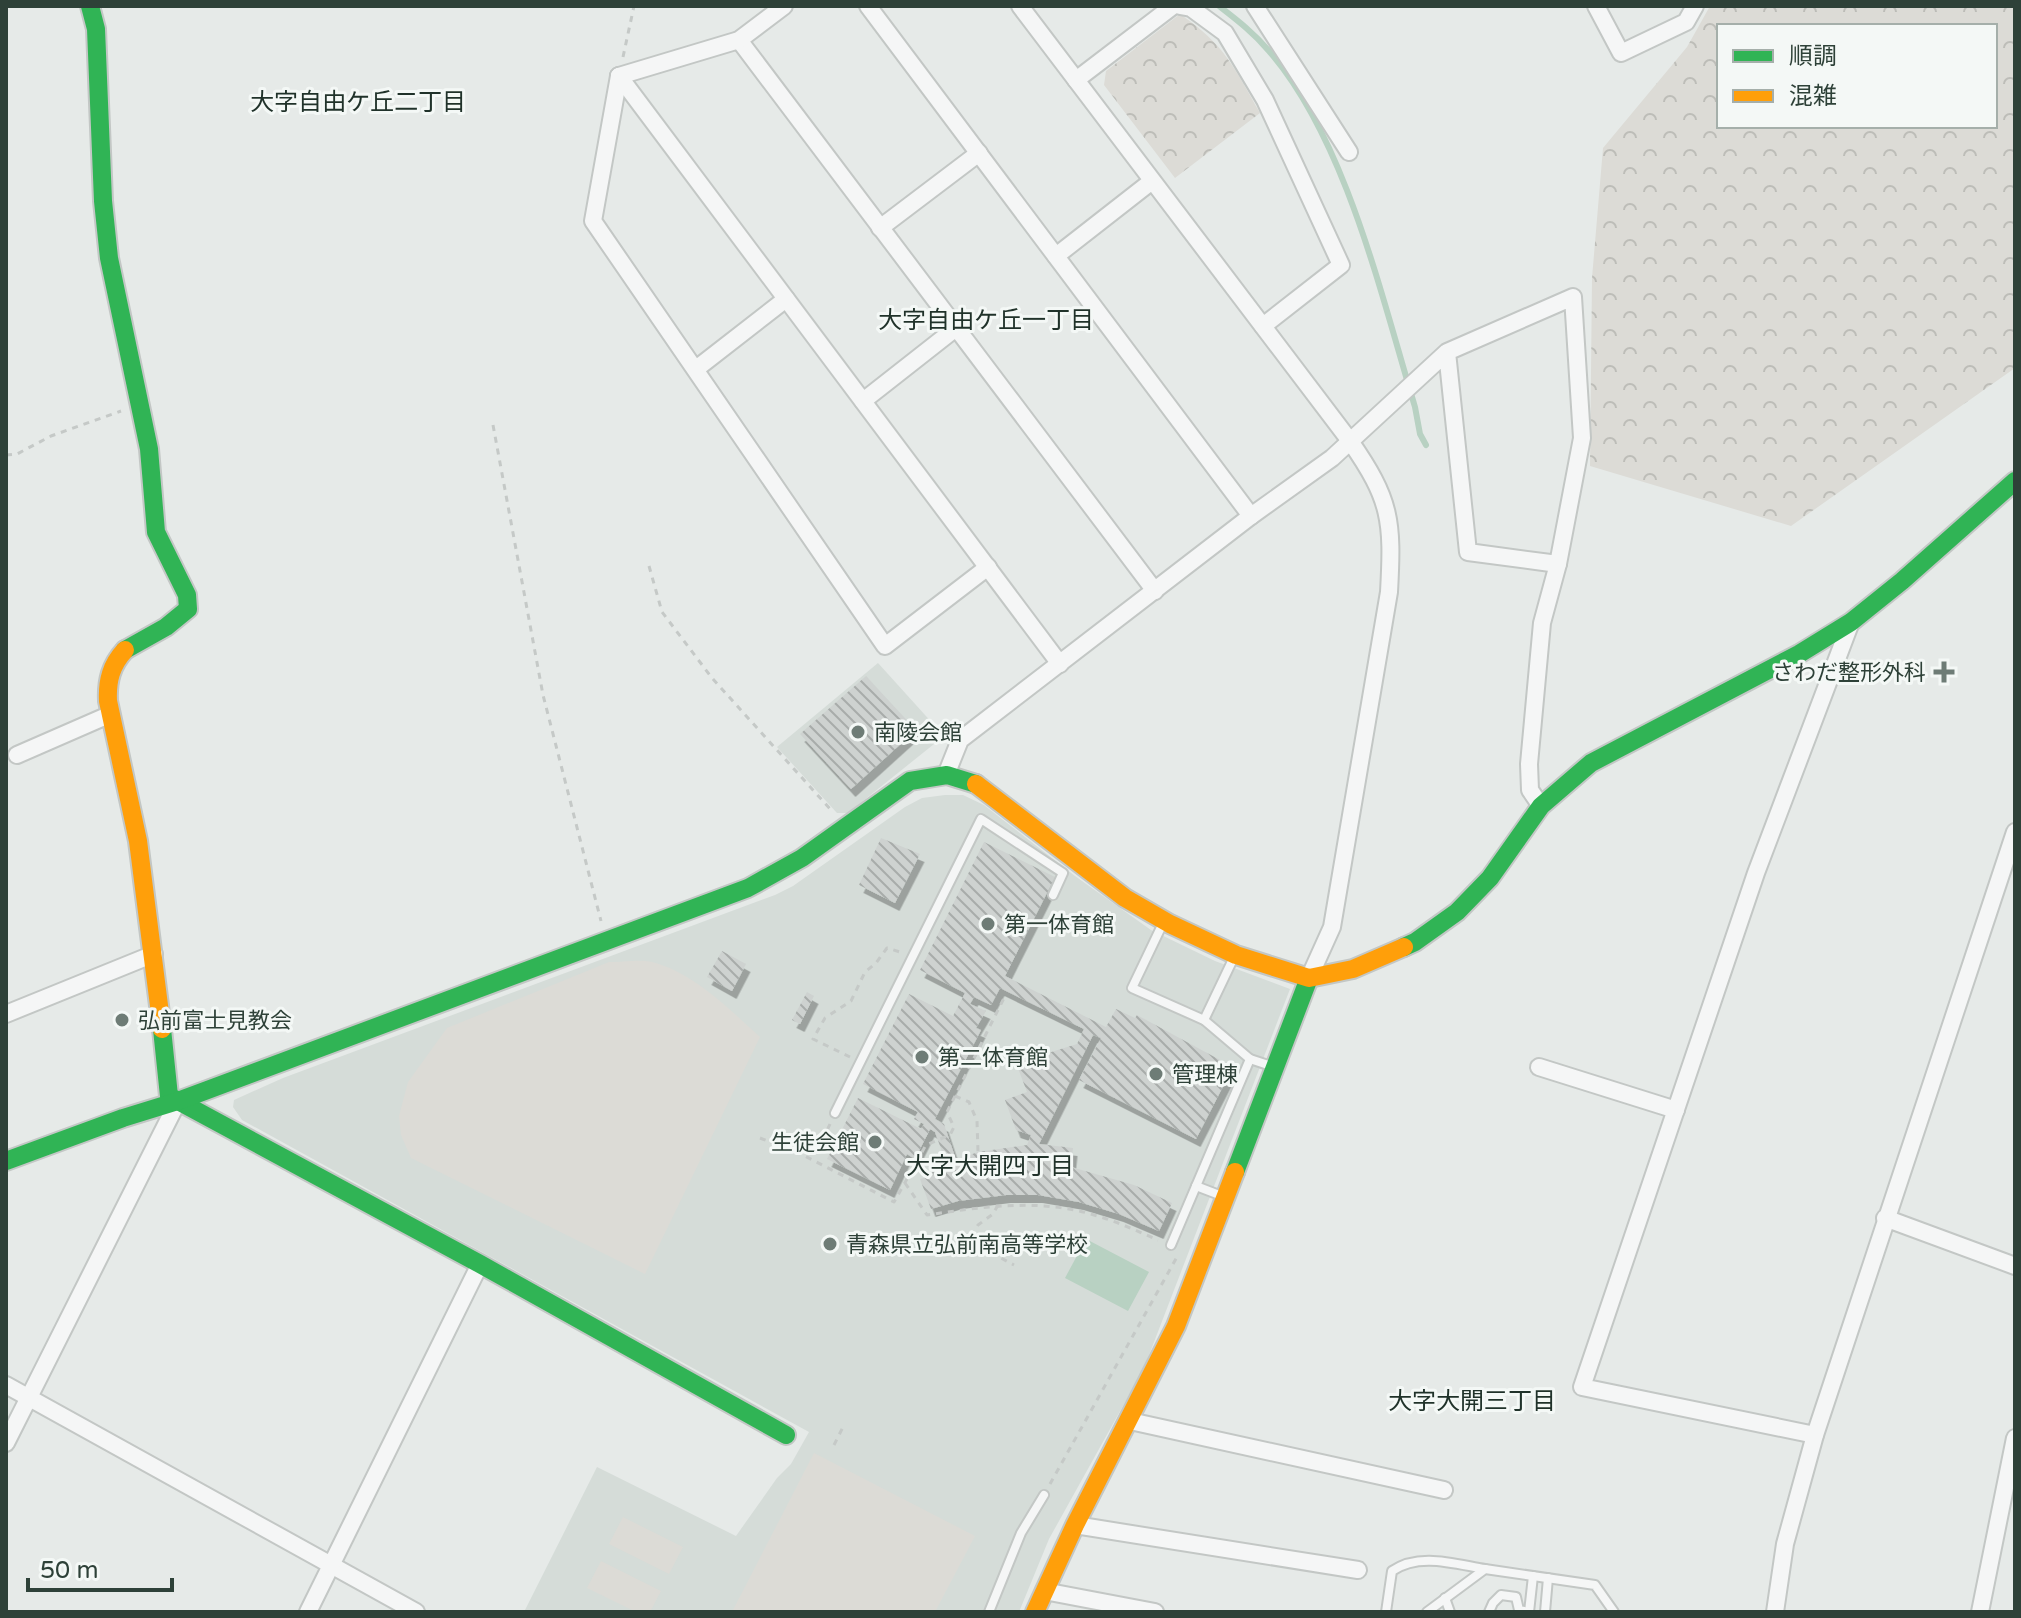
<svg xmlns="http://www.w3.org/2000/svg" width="2021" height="1618" font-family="'Varela Round','Noto Sans JP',sans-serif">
	<defs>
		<pattern id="forest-crowns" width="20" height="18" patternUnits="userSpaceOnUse" patternTransform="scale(2)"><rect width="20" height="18" fill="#dcdbd6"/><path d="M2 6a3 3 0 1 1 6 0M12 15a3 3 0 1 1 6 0" fill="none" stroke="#bdbdb8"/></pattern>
		<pattern id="building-back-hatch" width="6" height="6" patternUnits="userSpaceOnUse" patternTransform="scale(2)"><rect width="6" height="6" fill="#ced2d0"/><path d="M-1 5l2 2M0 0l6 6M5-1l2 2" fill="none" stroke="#a8acaa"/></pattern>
		<filter id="shadow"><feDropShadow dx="4.5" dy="8" stdDeviation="0" flood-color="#0004"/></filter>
	</defs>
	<rect width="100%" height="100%" fill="#e6eae8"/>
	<!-- built -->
	<g fill="#d5dcd8">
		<path d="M878 663 944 736 848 813H837L777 747Z"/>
		<path d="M945 795H963L984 805 1075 876 1151 930 1215 961 1290 989 1144 1368 1049 1539 1019 1612H524L597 1467 736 1536 777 1478 791 1464 809 1432 242 1120 233 1107 234 1100 283 1078 775 895 793 886 905 807 922 798Z"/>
	</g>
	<!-- forest -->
	<g fill="url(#forest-crowns)" fill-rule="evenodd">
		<path d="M1710 6H2015V368L1791 526 1590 466 1592 278 1603 148 1687 47ZM1719 26H1995V126H1719Z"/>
		<path d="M1180 14C1225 45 1234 67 1260 113L1175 178 1104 85 1106 71Z"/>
	</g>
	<!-- pitch -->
	<g fill="#dcdbd6">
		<path d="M609 962C622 962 640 959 652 962 694 973 729 1009 760 1037L645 1274 411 1158 401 1135 399 1116 408 1082 447 1028Z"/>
		<path d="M814 1453 975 1536 935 1612H732Z"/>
		<path d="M623 1517 683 1547 669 1574 609 1544Z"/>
		<path d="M601 1561 661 1591 650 1612H636L587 1588Z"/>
	</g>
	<!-- water -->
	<path fill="#b8d1c2" d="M1086 1239 1149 1272 1128 1311 1065 1278Z"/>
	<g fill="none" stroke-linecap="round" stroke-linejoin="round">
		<!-- stream -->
		<path stroke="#b8d1c2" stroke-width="6" d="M1219 6C1237 20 1254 33 1269 51 1346 140 1381 295 1415 407L1420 434 1426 445"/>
	</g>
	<!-- building -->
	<g fill="url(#building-back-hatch)" fill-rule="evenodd" filter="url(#shadow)">
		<path d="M866 676 916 730 851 789 800 734Z"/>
		<path d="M881 838 920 854 895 903 859 885Z"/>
		<path d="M984 842 1055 877 1005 976 1106 1027 1116 1009 1135 1018 1137 1015 1233 1067 1196 1139 1079 1080 1101 1038 1093 1035 1039 1144 1073 1148 1071 1167 1134 1185 1172 1203 1159 1231 1119 1214 1079 1202 1038 1195H1006L958 1201 931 1209 920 1179 933 1175 932 1172 946 1163 935 1132 930 1129 915 1159 907 1154 890 1190 827 1159 858 1098 921 1129 924 1124 914 1119 918 1112 863 1084 909 994 953 1016 965 993 920 970ZM1000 988 1084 1029 1077 1044 1016 1063 1027 1092 1005 1100 1016 1130 1031 1135 1027 1145 978 1152 956 1160 944 1124 935 1119 981 1030 976 1028 986 1011 970 1004 974 997 991 1005Z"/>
		<path d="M722 951 746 964 732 991 707 977Z"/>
		<path d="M807 992 814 996 800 1024 792 1020Z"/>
	</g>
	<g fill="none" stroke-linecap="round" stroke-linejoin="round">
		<defs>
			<g id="lane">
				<path d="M1164 921 1132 988 1204 1020 1250 1059 1274 1067"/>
				<path d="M1204 1020 1235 955"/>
				<path d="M835 1113 981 819 1063 873 1053 895"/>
				<path d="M1196 1186 1222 1196"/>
				<path d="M1171 1245 1250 1059"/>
				<path d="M1445 1598 1450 1612"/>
				<path d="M989 1612 1021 1533 1044 1495"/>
				<path d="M1386 1612 1392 1571C1419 1552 1455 1564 1485 1569"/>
				<path d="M1427 1612 1485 1569 1595 1585 1614 1612"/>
				<path d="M1489 1612 1493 1603 1501 1595 1516 1597 1519 1610 1529 1612"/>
				<path d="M1529 1612 1533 1576"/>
				<path d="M1545 1612 1548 1578"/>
			</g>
			<g id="street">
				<path d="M868 6 1251 516"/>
				<path d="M1020 6 1350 441C1391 500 1393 520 1389 592L1332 927 1309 978"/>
				<path d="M1180 6 1191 8 1225 33 1265 100 1341 265 1263 326"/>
				<path d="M1255 6 1349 152"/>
				<path d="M1596 6 1621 53 1686 22 1695 6"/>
				<path d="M739 40 1155 591"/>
				<path d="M619 76 593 221 885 646 988 567"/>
				<path d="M619 76 1060 664"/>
				<path d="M619 76 739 40 784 6"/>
				<path d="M1076 80 1173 6"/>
				<path d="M880 228 979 153"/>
				<path d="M1056 256 1152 181"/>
				<path d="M696 369 786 299"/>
				<path d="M863 401 956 328"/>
				<path d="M17 755 111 714"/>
				<path d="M946 775 960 740 1251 516 1332 458 1447 352 1573 297 1582 438 1558 564 1468 552 1447 352"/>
				<path d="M1541 806 1530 790 1529 764 1542 623 1558 564"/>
				<path d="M6 1014 154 954"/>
				<path d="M1539 1067 1676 1110"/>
				<path d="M1885 1218 2015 1266"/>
				<path d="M6 1385 416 1612"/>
				<path d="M1130 1421 1444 1490"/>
				<path d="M1815 1435 1582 1387 1756 873 1851 622"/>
				<path d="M6 1443 178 1101"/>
				<path d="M1075 1525 1358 1570"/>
				<path d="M1044 1591 1155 1612"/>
				<path d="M308 1612 480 1264"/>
				<path d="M1775 1612 1785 1544 1815 1435 2015 832"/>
				<path d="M1980 1612 2015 1438"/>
			</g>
			<g id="fast">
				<path d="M90 6 96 29 103 201 109 258 149 449 156 532 187 595 188 609 166 627 125 650"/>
				<path d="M1404 947 1415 942 1457 912 1490 878 1541 806 1591 763 1799 654 1851 622 1902 581 2015 481"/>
				<path d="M162 1029 169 1096 480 1264 786 1435"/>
				<path d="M6 1161 123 1118 178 1101 748 888 802 858 910 781 947 775 976 784"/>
				<path d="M1235 1172 1309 978"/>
			</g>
			<g id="slow">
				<path d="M125 650C111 665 107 681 108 701L138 841 162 1029"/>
				<path d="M976 784 1125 898 1170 924 1236 955 1309 978 1353 969 1404 947"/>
				<path d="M1035 1612 1075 1525 1176 1326 1235 1172"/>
			</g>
		</defs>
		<!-- lane casing -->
		<use href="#lane" stroke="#c3c7c5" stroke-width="12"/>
		<!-- street casing -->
		<use href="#street" stroke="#c3c7c5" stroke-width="20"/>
		<!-- fast casing -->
		<use href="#fast" stroke="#c3c7c5" stroke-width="22"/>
		<!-- slow casing -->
		<use href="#slow" stroke="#c3c7c5" stroke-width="22"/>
		<!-- path -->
		<g stroke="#c5c9c7" stroke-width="3" stroke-dasharray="6 6" stroke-linecap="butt">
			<path d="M623 57 634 6"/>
			<path d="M493 425 543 695 601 921"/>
			<path d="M6 455 17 454 51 436 121 411"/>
			<path d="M649 566 662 612 712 678 831 810"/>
			<path d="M850 1057 813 1039 825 1018 851 1001 865 972 876 963 887 948 900 952"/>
			<path d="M955 1096 969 1102 977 1121 978 1152"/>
			<path d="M830 1124 825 1135 815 1136 803 1155 894 1202 926 1145 950 1135 954 1127 947 1112 1004 998"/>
			<path d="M760 1138 803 1155"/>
			<path d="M905 1183 927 1215C982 1207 1040 1198 1094 1215 1116 1221 1137 1231 1158 1240"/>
			<path d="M998 1205 993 1214 978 1225 969 1241 1014 1265"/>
			<path d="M834 1445 843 1427"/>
			<path d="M1050 1484 1177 1257"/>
		</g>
		<!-- lane -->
		<use href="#lane" stroke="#f5f6f6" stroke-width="8"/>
		<!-- street -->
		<use href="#street" stroke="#f5f6f6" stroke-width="16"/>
		<!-- fast -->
		<use href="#fast" stroke="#30b455" stroke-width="18"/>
		<!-- slow -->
		<use href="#slow" stroke="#ff9f0a" stroke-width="18"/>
	</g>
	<!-- markers -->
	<g fill="#6e7c76" stroke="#f4f8f6" stroke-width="3">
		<path d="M1940 660h8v8h8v8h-8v8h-8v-8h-8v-8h8z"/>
		<circle cx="858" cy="732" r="8"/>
		<circle cx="988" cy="924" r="8"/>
		<circle cx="122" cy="1020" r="8"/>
		<circle cx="922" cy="1057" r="8"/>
		<circle cx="1156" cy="1074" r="8"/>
		<circle cx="875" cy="1142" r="8"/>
		<circle cx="830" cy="1244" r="8"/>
	</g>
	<g text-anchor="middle" stroke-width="6" stroke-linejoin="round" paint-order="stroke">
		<!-- poi labels -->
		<g font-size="22" fill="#2e4138" stroke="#f4f8f6" text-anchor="start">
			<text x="1926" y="680" text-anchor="end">さわだ整形外科</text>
			<text x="874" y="740">南陵会館</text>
			<text x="1004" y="932">第一体育館</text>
			<text x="138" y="1028">弘前富士見教会</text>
			<text x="938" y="1065">第二体育館</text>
			<text x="1172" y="1082">管理棟</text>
			<text x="859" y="1150" text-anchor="end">生徒会館</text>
			<text x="846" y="1252">青森県立弘前南高等学校</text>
		</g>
		<!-- neighbourhood labels -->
		<g font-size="24" fill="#20322a" stroke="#f4f8f6">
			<text x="358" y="110">大字自由ケ丘二丁目</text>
			<text x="986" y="328">大字自由ケ丘一丁目</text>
			<text x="990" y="1174">大字大開四丁目</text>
			<text x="1472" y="1409">大字大開三丁目</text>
		</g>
	</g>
	<!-- border -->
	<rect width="2021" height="1618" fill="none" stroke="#2e4138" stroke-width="16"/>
	<!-- legend -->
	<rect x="1717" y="24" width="280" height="104" fill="#f4f8f6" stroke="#a5afaa" stroke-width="2"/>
	<rect x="1733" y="50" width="40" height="12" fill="#30b455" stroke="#a5afaa" stroke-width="2"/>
	<text x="1789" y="64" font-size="24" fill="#2e4138">順調</text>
	<rect x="1733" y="90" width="40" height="12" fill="#ff9f0a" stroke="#a5afaa" stroke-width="2"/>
	<text x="1789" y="104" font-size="24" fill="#2e4138">混雑</text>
	<!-- scale -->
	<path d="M28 1578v12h144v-12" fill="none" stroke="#2e4138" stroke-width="4"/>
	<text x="40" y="1578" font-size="24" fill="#2e4138" stroke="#f4f8f6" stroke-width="6" paint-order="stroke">50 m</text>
</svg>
